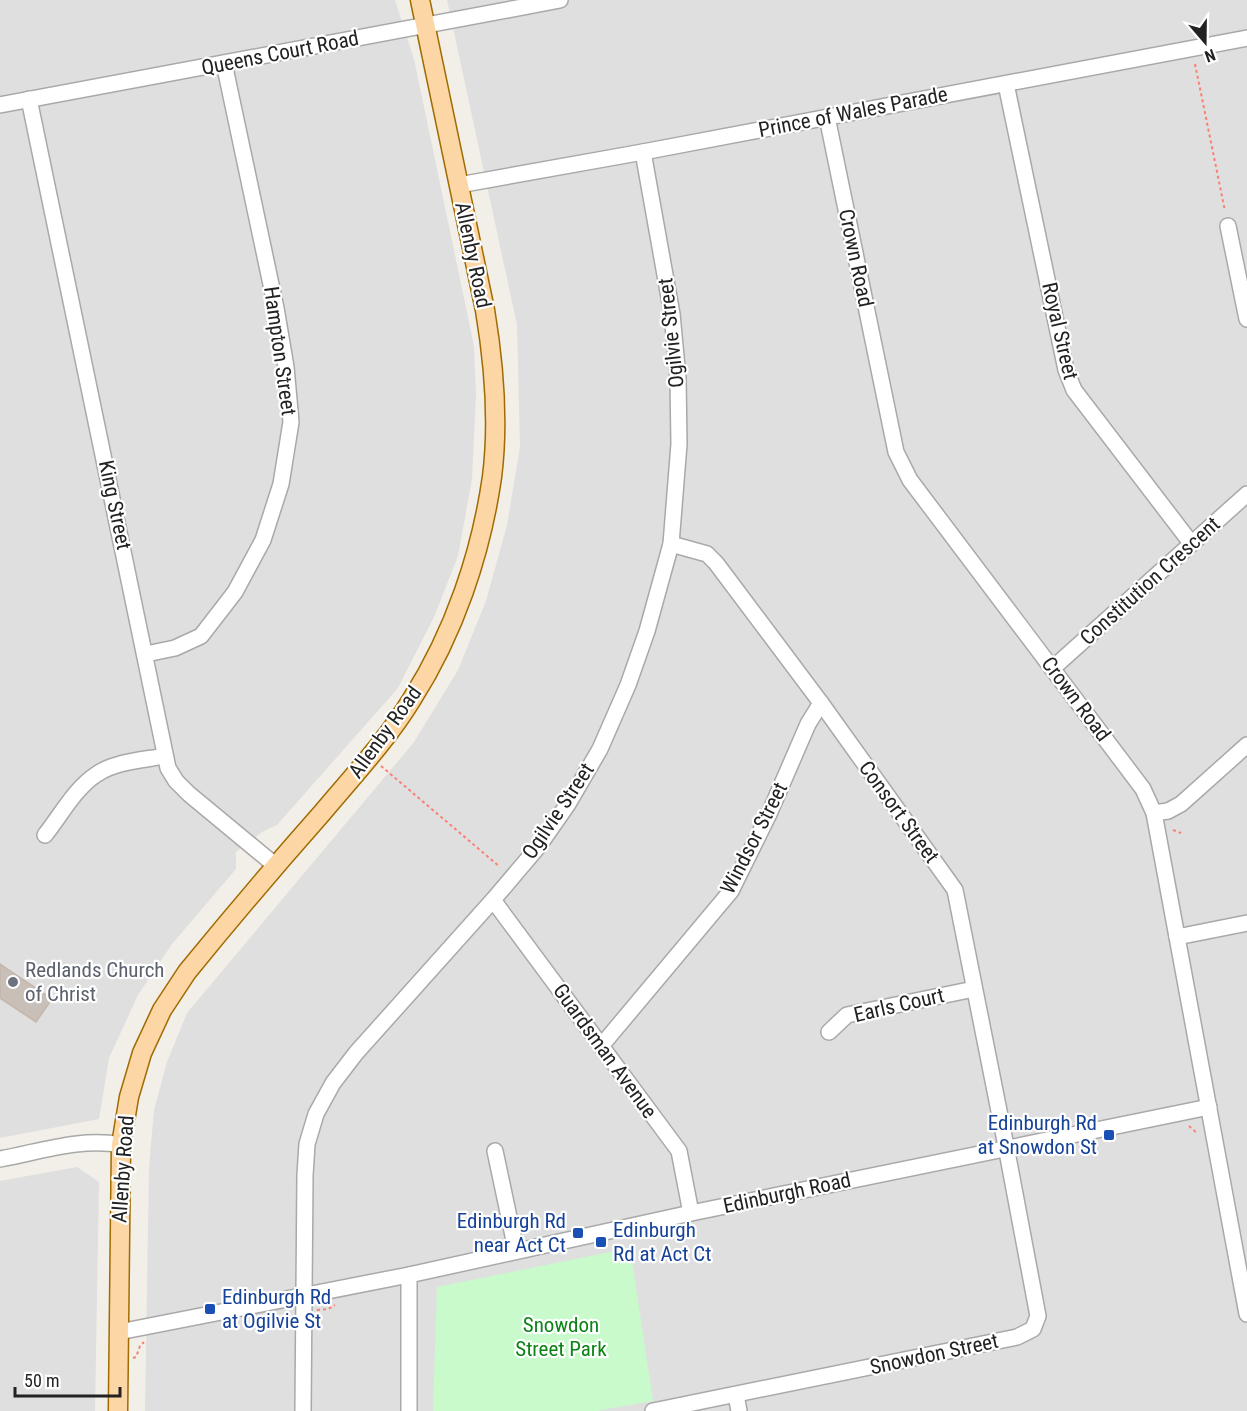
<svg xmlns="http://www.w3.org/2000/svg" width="1247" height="1411" font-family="'Roboto Condensed',sans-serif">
	<rect width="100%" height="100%" fill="#f2efe9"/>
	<!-- residential -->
	<g fill="#e0dfdf">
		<path d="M0 0H395L414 59 474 346 476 395 472 479 458 556 434 617 398 688 277 825 262 832 236 852V869L172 944 138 995 109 1058 99 1119 0 1138Z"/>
		<path d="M447 0H1247V1411H145L149 1167 154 1110 167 1062 187 1013 414 742 458 670 486 601 507 525 520 447 517 325Z"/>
		<path d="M77 1167 99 1182 95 1411H0V1181Z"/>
	</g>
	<!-- park -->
	<path fill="#c8facc" d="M630 1248 653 1401 596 1411H433L437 1287Z"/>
	<!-- building -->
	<path fill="#c7bfb8" stroke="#c4b6ab" stroke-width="1.5" d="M0 964 52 999 36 1022 0 998Z"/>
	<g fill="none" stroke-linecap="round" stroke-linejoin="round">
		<defs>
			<g id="minor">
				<path d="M1006 84 1066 370 1074 390 1191 543"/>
				<path d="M29 99 168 768 176 781 189 794 276 866"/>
				<path d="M0 105 560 0"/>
				<path d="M827 117 896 452 910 480 1143 789 1154 813 1247 1314"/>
				<path d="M459 185 643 152 1247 38"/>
				<path d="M1228 226 1247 319"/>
				<path d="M146 654 175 648 201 636 235 592 263 540 281 484 291 422 286 367 276 308 224 63"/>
				<path d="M1053 668 1247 494"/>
				<path d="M1154 813 1168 811 1181 804 1247 745"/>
				<path d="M45 835C61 815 75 788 97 774 116 761 144 760 165 756"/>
				<path d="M493 900 679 1151 691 1213"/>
				<path d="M1177 937 1247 923"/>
				<path d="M829 1032 847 1015 974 989"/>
				<path d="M602 1045 731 891 769 814 808 724 821 703"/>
				<path d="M495 1151 516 1250"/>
				<path d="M0 1159C39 1152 82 1137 121 1145"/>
				<path d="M409 1275V1411"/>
				<path d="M119 1332 409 1275 691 1213 1209 1107"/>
				<path d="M736 1395 739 1411"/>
				<path d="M303 1411 305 1175 307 1144 316 1114 333 1083 356 1053 493 900 538 847 568 804 600 749 628 685 647 631 671 544 679 444 678 378 672 314 643 152"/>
				<path d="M653 1411 1017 1337 1033 1329 1038 1316 1005 1141 955 890 821 703 716 563 707 554 671 544"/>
			</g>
			<path id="major" d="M118 1411 121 1145 129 1097 142 1053 162 1010 187 972C231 918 276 865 322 813 353 776 387 740 412 699 454 633 481 554 492 477 499 422 494 364 485 310L420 0"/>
		</defs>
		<!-- minor casing -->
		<use href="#minor" stroke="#a9a9a9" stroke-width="18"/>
		<!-- major casing -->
		<use href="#major" stroke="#a06b00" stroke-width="21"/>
		<!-- path -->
		<g stroke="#fa8072" stroke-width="2" stroke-dasharray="3 3" stroke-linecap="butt">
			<path d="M1195 64 1225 211"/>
			<path d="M381 766 500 867"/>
			<path d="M1173 830 1181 833"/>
			<path d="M1189 1126 1198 1134"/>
			<path d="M317 1310 328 1309 335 1305"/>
			<path d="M133 1358 136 1357 140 1346 144 1342"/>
		</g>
		<!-- minor -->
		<use href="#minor" stroke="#fff" stroke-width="15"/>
		<!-- major -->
		<use href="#major" stroke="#fcd6a4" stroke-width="18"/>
	</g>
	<!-- markers -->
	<circle fill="#6b7280" stroke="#fff" stroke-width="2" cx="13" cy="982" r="6"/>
	<g fill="#1a4fb4" stroke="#fff" stroke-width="2">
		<rect x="1103" y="1129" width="12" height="12" rx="3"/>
		<rect x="572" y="1227" width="12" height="12" rx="3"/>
		<rect x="595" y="1236" width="12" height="12" rx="3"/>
		<rect x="204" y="1303" width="12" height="12" rx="3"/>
	</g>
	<g text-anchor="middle" stroke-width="4.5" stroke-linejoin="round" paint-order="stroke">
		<!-- street labels -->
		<g font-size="21" fill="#222" stroke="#fff">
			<text transform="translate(280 53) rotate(-11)" y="7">Queens Court Road</text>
			<text transform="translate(853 112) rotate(-11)" y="7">Prince of Wales Parade</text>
			<text transform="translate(473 255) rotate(78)" y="7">Allenby Road</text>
			<text transform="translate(856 258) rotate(78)" y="7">Crown Road</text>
			<text transform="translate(1060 331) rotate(77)" y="7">Royal Street</text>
			<text transform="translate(671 333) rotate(-96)" y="7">Ogilvie Street</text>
			<text transform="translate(280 351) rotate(82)" y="7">Hampton Street</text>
			<text transform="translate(115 505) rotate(78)" y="7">King Street</text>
			<text transform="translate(1150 581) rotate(-42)" y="7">Constitution Crescent</text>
			<text transform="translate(1076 699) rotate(53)" y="7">Crown Road</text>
			<text transform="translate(385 732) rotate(-54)" y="7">Allenby Road</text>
			<text transform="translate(558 811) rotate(-56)" y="7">Ogilvie Street</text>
			<text transform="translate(899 812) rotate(54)" y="7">Consort Street</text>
			<text transform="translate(754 838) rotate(-63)" y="7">Windsor Street</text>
			<text transform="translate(899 1005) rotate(-13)" y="7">Earls Court</text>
			<text transform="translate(605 1051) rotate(54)" y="7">Guardsman Avenue</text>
			<text transform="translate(123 1169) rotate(-86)" y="7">Allenby Road</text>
			<text transform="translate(787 1193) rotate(-12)" y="7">Edinburgh Road</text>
			<text transform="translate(934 1354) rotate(-12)" y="7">Snowdon Street</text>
		</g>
		<!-- worship labels -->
		<g font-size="21" fill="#5b616d" stroke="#fff" text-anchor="start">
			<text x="25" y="977">Redlands Church<tspan x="25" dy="24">of Christ</tspan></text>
		</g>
		<!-- transit labels -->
		<g font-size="21" fill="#164399" stroke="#fff" text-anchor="end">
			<text x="1097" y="1130">Edinburgh Rd<tspan x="1097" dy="24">at Snowdon St</tspan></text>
			<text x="566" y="1228">Edinburgh Rd<tspan x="566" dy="24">near Act Ct</tspan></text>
			<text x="613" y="1237" text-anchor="start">Edinburgh<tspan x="613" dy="24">Rd at Act Ct</tspan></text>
			<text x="222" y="1304" text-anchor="start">Edinburgh Rd<tspan x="222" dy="24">at Ogilvie St</tspan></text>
		</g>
		<!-- park labels -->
		<g font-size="21" fill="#0c8416" stroke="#fff">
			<text x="561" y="1332">Snowdon<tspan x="561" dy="24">Street Park</tspan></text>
		</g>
	</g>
	<!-- north arrow -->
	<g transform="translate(1205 42) rotate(160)" stroke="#ffffff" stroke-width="4.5" paint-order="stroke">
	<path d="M0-4.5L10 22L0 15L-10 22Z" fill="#222222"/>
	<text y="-9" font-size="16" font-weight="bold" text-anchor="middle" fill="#222222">N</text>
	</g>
	<!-- scale -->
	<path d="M15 1387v9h105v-9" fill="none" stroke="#222222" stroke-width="3"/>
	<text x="24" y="1387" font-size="18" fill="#222222" stroke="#ffffff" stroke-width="4.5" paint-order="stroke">50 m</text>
</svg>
